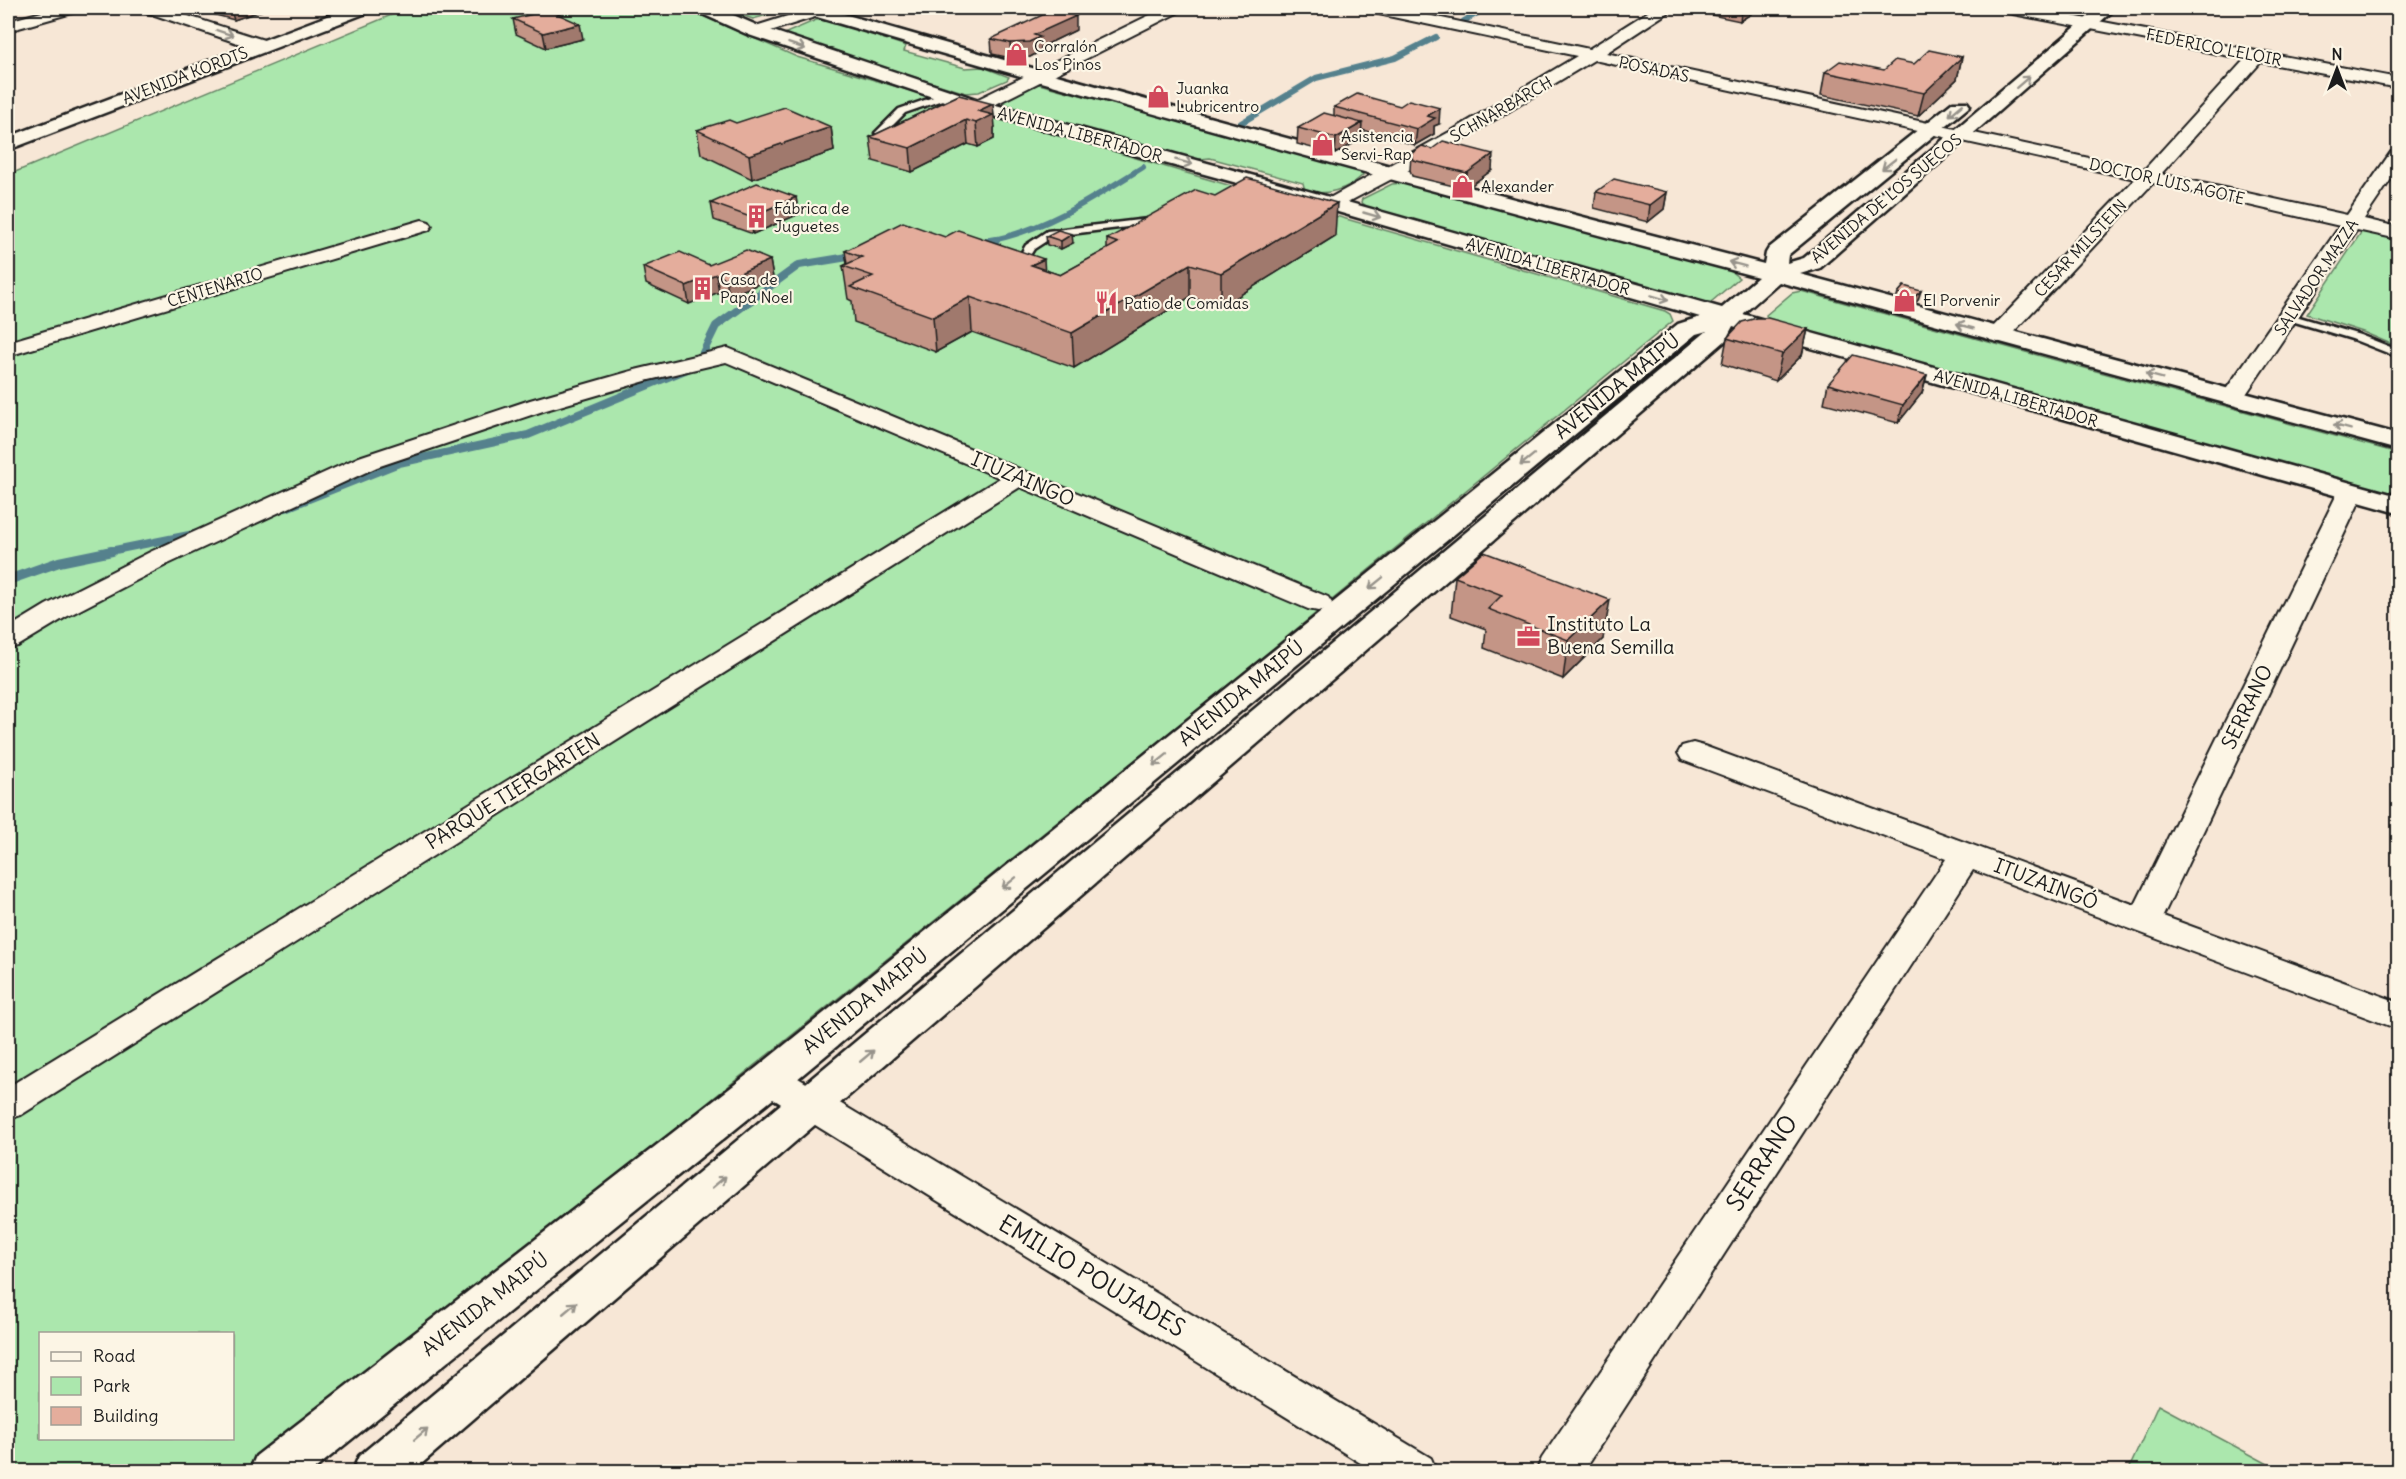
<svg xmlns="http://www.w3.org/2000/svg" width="2406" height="1479" font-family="Delius,sans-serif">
	<rect width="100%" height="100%" fill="#f7e7d6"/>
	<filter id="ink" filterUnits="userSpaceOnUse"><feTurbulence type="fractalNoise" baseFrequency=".0167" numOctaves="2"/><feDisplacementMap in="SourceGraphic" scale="12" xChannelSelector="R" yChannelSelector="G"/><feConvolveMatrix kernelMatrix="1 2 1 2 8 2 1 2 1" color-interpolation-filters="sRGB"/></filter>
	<g filter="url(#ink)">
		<!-- green -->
		<g fill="#abe7ad" stroke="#648264" stroke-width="1.5" fill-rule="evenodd">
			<path d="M408 8H684L797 57 1183 172 1665 311 1670 314 1673 321 1227 686 249 1471 8 1472V175ZM40 1334H232V1438H40Z"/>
			<path d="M721 8H793L753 19Z"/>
			<path d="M826 19 906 46 904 51 965 68 983 67 1009 77 1007 80 979 92 966 93 785 37 786 33 816 20Z"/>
			<path d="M1039 84 1360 170 1363 175C1347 190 1326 196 1305 191L1303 183 1210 158 1191 160 1007 105 1001 101 1029 86Z"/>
			<path d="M1405 183 1729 270 1739 278 1711 302 1690 301 1369 208 1361 202 1362 199 1392 184Z"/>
			<path d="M2362 231 2398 239V347L2363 332 2307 314Z"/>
			<path d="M1801 291 2398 453V498L1772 324 1767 320 1766 315 1792 293Z"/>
			<path d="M2158 1405 2281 1471H2128Z"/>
		</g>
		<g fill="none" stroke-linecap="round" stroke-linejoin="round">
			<!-- stream-far2 -->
			<g stroke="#54818d" stroke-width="6">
				<path d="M1464 21 1486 8"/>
				<path d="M1241 123 1316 78 1395 58 1436 37"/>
				<path d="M988 241C1044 231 1095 197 1143 167"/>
			</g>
			<!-- stream-far1 -->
			<g stroke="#54818d" stroke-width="8">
				<path d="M977 243 996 240"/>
				<path d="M286 508 399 463 528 435 697 365 716 326 799 265 860 255"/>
				<path d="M105 552 199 533"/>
			</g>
			<!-- stream -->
			<path stroke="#54818d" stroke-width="10" d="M8 580 59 562 112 551"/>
			<defs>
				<g id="lane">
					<path d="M945 93 949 96 948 98 905 113 883 135 875 133 899 109Z"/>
					<path d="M1156 218 1161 221 1160 223 1054 236 1034 249 1027 260 1033 268 1032 270H1024L1017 260 1026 245 1047 231Z"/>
					<path d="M2289 314 2360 335 2398 350V357L2352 339 2285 319 2284 317Z"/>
				</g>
				<g id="street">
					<path d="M57 8H81L79 11 8 31V21Z"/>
					<path d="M141 8H163L267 41 269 45 261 50 255 49 143 11Z"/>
					<path d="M813 8H836L834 11 761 34H749L747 31 749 28Z"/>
					<path d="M1164 8H1183L1181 11 984 110H972L969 106 972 102Z"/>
					<path d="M1366 8H1394L1589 49 1654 8H1672L1670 11 1606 53 2144 170 2245 59 2008 13 2002 11 2000 8H2030L2398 78V88L2261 62 2161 174 2347 215 2391 152 2398 151V169L2364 219 2398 227V239L2357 230 2240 403 2232 405 2224 403 2220 398 2340 226 2153 183 2006 340 1998 342 1990 340 1987 335 1990 330 2135 179 1594 60 1424 162 1333 210 1326 208 1323 204 1326 200 1453 130 1577 56 1374 13Z"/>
					<path d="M2386 8H2398V14L2388 11Z"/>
					<path d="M422 220 429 222 432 226 429 230 8 356V342Z"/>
					<path d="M728 348 1328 597 1332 603 1328 609 1318 611 1308 609 1020 487 21 1115 8 1119V1087L1000 478 726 362 649 380 546 410 377 467 168 564 66 617 18 646 8 648V628L46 605 150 552 359 457 530 400 635 370Z"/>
					<path d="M2351 484 2360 487 2364 492 2163 916 2398 1002V1029L1973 870 1583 1472H1536L1542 1458 1946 859 1682 760 1678 753 1682 746 1693 743 1704 746 2135 905 2338 492 2342 487Z"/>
					<path d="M770 1065 783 1069 1431 1458 1437 1472H1375L757 1089 752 1079 757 1069Z"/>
				</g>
				<g id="secondary">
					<path d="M348 8H372L369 12 8 150V137Z"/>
					<path d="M696 8H717L761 27 985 102 1262 178 1722 308 1758 277C1437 193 1118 106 800 12L797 8H823C1135 99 1449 183 1764 264L1766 253 1769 248 1953 102H1967L1970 106 1788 255 1787 263 1804 258 2098 8H2116L1820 268 1800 274 2398 434V450L1779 282 1743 314 2398 496V513L1733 326 1725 341 412 1472H352L359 1456 1707 331 1696 334 784 1090 311 1472H249L256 1456 756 1068 1678 324 1700 317 1248 186 971 110 749 35 698 12Z"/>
				</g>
			</defs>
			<!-- lane casing -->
			<use href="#lane" stroke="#1c1c1c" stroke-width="5"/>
			<!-- street casing -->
			<use href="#street" stroke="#1c1c1c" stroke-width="4"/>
			<!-- secondary casing -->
			<use href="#secondary" stroke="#1c1c1c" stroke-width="5"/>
			<!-- lane -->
			<use href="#lane" fill="#fcf5e5" fill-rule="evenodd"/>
			<!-- street -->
			<use href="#street" fill="#fcf5e5" fill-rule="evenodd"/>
			<!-- secondary -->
			<use href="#secondary" fill="#fcf5e5" fill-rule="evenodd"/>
		</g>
		<!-- wall -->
		<g fill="#c49586" stroke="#1c1c1c" stroke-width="1.5">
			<path d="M203 8H269L234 20 205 12Z"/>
			<path d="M467 8H505L475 14 467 10Z"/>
			<path d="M1703 8H1752L1751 14 1740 21 1702 13Z"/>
			<path d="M513 19 583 39 546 48 516 34Z"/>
			<path d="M1076 30 1041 47V51L1030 57 1011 58 992 54 991 39Z"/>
			<path d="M1962 57 1957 79 1918 116 1821 95 1825 72 1884 70 1914 64Z"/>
			<path d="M959 95 995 127 994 128V139L978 147 968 144 912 172 873 161 870 137Z"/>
			<path d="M1334 107 1439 124 1434 126V134L1415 145 1362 130 1361 139 1335 154 1297 144 1298 128 1334 116Z"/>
			<path d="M831 127 834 151 752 179 701 154 697 130Z"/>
			<path d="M1411 154 1492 170 1466 189 1412 176 1410 170Z"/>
			<path d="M1596 192H1667L1664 209 1648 222 1594 208Z"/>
			<path d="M711 203 799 214 753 234 714 220Z"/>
			<path d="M1046 236 1073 243 1061 249 1047 245Z"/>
			<path d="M1335 236 1221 307 1190 297 1074 368 972 332 936 352 854 322 852 301 848 299 843 266 847 264 845 251 1045 270 1060 275 1107 249V239Z"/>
			<path d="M770 260 773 278 729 296 719 292 689 304 646 284 643 267 709 265Z"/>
			<path d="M1904 286 1918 300 1912 306 1895 302 1898 293Z"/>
			<path d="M1808 329 1802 355 1776 381 1722 364 1727 338Z"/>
			<path d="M1927 375 1922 393 1898 423 1824 403 1828 384Z"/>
			<path d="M1484 552 1603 639 1563 679 1484 648 1486 629 1451 616 1455 577Z"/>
		</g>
		<!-- shaded-wall -->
		<g fill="#a0796d" stroke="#1c1c1c" stroke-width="1.5">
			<path d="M230 8H269L234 20Z"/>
			<path d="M473 8H505L475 14Z"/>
			<path d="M1751 8H1752L1751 14 1740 21 1741 14Z"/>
			<path d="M1076 16V30L1041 47V51L1030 57 1011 58 1010 43Z"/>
			<path d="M580 24 583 39 546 48 543 33Z"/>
			<path d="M1962 57 1957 79 1918 116 1924 93Z"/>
			<path d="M993 104 995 127 994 128V139L978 147 976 123 978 111Z"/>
			<path d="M1440 108 1439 124 1434 126V134L1415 145 1417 129 1427 116Z"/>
			<path d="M966 120 968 144 912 172 910 148Z"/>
			<path d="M1362 123 1361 139 1335 154 1336 138Z"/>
			<path d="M831 127 834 151 752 179 749 155Z"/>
			<path d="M1493 154 1492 170 1466 189 1467 173Z"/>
			<path d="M1667 192 1664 209 1648 222 1650 205Z"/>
			<path d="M796 197 799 214 753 234 750 217Z"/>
			<path d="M1337 203 1335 236 1221 307V273Z"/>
			<path d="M1072 234 1073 243 1061 249V241Z"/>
			<path d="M1044 259 1046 292 1031 265Z"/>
			<path d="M770 260 773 278 729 296 726 279Z"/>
			<path d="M1190 264V297L1074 368 1072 333Z"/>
			<path d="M716 274 719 292 689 304 686 286Z"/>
			<path d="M1921 291 1918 300 1912 306 1914 297Z"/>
			<path d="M970 297 972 332 936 352 933 317Z"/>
			<path d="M1808 329 1802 355 1776 381 1782 354Z"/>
			<path d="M1927 375 1922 393 1898 423 1903 405Z"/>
			<path d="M1610 600 1603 639 1563 679 1568 640Z"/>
		</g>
		<!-- building -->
		<g fill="#e4ad9c" stroke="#1c1c1c" stroke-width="1.5">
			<path d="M1710 8H1751L1741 14Z"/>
			<path d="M549 10 580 24 543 33 513 19Z"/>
			<path d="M1053 10 1076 16 1034 35 1040 37 1029 42 1010 43 991 39Z"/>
			<path d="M1929 50 1962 57 1924 93 1825 72 1840 61 1884 70 1895 60 1914 64Z"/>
			<path d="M1357 94 1400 106 1409 100 1440 108 1427 116 1435 118 1417 129 1334 107Z"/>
			<path d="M959 95 993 104 978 111 993 115 976 123 966 120 910 148 870 137Z"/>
			<path d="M785 107 831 127 749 155 697 130 729 120 736 123Z"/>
			<path d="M1324 113 1362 123 1336 138 1298 128Z"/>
			<path d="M1443 141 1493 154 1467 173 1413 160 1411 154 1422 146 1432 149Z"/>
			<path d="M1247 178 1337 203 1221 273 1190 264 1072 333 970 297 933 317 850 287 873 276 843 266 862 257 845 251 903 222 945 237 958 230 1044 259 1031 265 1060 275 1118 243 1107 239 1196 190 1215 196Z"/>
			<path d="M1614 179 1667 192 1650 205 1596 192Z"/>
			<path d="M757 183 796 197 750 217 711 203Z"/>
			<path d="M1058 230 1072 234 1061 241 1046 236Z"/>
			<path d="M746 250 770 260 726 279 716 274 686 286 643 267 680 252 709 265Z"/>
			<path d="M1904 286 1921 291 1914 297 1898 293Z"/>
			<path d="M1757 318H1768L1808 329 1782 354 1727 338 1742 322Z"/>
			<path d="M1853 355 1927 375 1903 405 1828 384Z"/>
			<path d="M1484 552 1610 600 1568 640 1488 609 1502 595 1455 577Z"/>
		</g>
		<!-- one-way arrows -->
		<defs><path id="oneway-shaft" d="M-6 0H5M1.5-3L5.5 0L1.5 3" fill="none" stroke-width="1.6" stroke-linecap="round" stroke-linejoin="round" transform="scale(1.5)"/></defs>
		<g stroke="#97938b">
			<use href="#oneway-shaft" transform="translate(225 33) rotate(19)"/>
			<use href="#oneway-shaft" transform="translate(797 46) rotate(19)"/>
			<use href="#oneway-shaft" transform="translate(2023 82) rotate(-41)"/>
			<use href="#oneway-shaft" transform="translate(1956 110) rotate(140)"/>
			<use href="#oneway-shaft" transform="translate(1184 162) rotate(15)"/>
			<use href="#oneway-shaft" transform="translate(1889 164) rotate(142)"/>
			<use href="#oneway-shaft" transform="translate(1372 215) rotate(16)"/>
			<use href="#oneway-shaft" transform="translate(1737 264) rotate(-165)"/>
			<use href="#oneway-shaft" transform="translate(1660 298) rotate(16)"/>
			<use href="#oneway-shaft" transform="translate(1965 326) rotate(-165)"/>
			<use href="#oneway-shaft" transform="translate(2154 376) rotate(-165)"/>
			<use href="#oneway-shaft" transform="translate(2342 427) rotate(-165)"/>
			<use href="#oneway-shaft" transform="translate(1527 460) rotate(141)"/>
			<use href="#oneway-shaft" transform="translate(1376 583) rotate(141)"/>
			<use href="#oneway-shaft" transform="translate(1160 760) rotate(141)"/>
			<use href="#oneway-shaft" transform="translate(1009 883) rotate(141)"/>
			<use href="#oneway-shaft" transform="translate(867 1056) rotate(-40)"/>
			<use href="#oneway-shaft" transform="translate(719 1182) rotate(-40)"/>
			<use href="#oneway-shaft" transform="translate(570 1308) rotate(-40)"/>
			<use href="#oneway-shaft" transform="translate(421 1434) rotate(-40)"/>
		</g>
	</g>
	<!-- icons -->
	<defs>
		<symbol id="shop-bare" viewBox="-9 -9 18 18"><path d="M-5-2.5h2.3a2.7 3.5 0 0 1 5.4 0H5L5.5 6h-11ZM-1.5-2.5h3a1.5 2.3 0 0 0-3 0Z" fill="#d1495b" stroke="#fcf5e5" stroke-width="2.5" paint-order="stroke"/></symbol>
		<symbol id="building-bare" viewBox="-9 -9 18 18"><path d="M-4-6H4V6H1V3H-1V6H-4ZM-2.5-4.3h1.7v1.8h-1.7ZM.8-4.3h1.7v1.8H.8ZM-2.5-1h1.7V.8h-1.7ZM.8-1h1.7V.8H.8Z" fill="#d1495b" stroke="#fcf5e5" stroke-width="2.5" paint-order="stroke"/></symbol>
		<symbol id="restaurant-bare" viewBox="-9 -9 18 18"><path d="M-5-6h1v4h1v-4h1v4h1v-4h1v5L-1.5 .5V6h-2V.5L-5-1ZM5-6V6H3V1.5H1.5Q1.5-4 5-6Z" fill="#d1495b" stroke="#fcf5e5" stroke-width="2.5" paint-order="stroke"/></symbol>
		<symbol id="office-bare" viewBox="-9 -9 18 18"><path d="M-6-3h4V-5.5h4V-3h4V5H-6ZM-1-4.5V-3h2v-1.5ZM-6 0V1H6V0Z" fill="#d1495b" stroke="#fcf5e5" stroke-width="2.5" paint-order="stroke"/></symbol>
	</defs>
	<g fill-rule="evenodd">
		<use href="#shop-bare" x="1000" y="38" width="33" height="33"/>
		<use href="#shop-bare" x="1142" y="80" width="33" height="33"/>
		<use href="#shop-bare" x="1306" y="128" width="33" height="33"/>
		<use href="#shop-bare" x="1446" y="170" width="33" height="33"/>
		<use href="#building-bare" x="740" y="200" width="33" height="33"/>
		<use href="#building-bare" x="686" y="272" width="33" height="33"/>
		<use href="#shop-bare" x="1888" y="284" width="33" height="33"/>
		<use href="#restaurant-bare" x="1090" y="286" width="33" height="33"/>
		<use href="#office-bare" x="1512" y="620" width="33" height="33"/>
	</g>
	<g text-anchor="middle" stroke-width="4.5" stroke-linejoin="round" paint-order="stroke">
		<!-- far-poi labels -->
		<g font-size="16" fill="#1c1c1c" stroke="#fcf5e5" text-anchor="start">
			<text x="1034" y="52">Corralón<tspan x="1034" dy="18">Los Pinos</tspan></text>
			<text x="1176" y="94">Juanka<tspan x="1176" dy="18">Lubricentro</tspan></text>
			<text x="1341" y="142">Asistencia<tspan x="1341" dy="18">Servi-Rap</tspan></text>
			<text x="1481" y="192">Alexander</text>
			<text x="774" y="214">Fábrica de<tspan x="774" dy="18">Juguetes</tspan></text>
			<text x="720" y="285">Casa de<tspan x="720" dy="18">Papá Noel</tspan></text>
			<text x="1923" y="306">El Porvenir</text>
			<text x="1124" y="309">Patio de Comidas</text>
		</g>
		<!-- far-street labels -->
		<g font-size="16" fill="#1c1c1c" stroke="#fcf5e5">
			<text transform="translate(2214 47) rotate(11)" y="6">FEDERICO LELOIR</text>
			<text transform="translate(1654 69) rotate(12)" y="6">POSADAS</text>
			<text transform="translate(185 75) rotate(-21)" y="6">AVENIDA KORDTS</text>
			<text transform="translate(1501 109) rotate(-30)" y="6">SCHNARBARCH</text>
			<text transform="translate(1080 134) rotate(15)" y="6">AVENIDA LIBERTADOR</text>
			<text transform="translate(2167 181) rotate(13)" y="6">DOCTOR LUIS AGOTE</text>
			<text transform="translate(1886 198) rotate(-40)" y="6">AVENIDA DE LOS SUECOS</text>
			<text transform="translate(2080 248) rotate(-47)" y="6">CESAR MILSTEIN</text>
			<text transform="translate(1548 266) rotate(16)" y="6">AVENIDA LIBERTADOR</text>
			<text transform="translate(2316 277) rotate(-56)" y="6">SALVADOR MAZZA</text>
			<text transform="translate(215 287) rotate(-17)" y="6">CENTENARIO</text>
			<text transform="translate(2016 398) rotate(16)" y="6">AVENIDA LIBERTADOR</text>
		</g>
		<!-- street labels -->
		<g font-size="20" fill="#1c1c1c" stroke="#fcf5e5">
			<text transform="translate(1617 386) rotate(-39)" y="7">AVENIDA MAIPÚ</text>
			<text transform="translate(1023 479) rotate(23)" y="7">ITUZAINGO</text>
			<text transform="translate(1241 693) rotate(-39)" y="7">AVENIDA MAIPÚ</text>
			<text transform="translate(2247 707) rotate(-64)" y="7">SERRANO</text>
			<text transform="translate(513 791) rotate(-32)" y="7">PARQUE TIERGARTEN</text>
			<text transform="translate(2046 884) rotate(21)" y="7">ITUZAINGÓ</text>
			<text transform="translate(865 1001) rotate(-39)" y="7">AVENIDA MAIPÚ</text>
			<text transform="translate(485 1304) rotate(-38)" y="7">AVENIDA MAIPÚ</text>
		</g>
		<!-- poi labels -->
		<g font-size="20" fill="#1c1c1c" stroke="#fcf5e5" text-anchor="start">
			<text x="1547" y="631">Instituto La<tspan x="1547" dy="23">Buena Semilla</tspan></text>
		</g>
		<!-- near-street labels -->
		<g font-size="24" fill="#1c1c1c" stroke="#fcf5e5">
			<text transform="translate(1762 1163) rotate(-57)" y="8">SERRANO</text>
			<text transform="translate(1092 1276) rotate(31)" y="8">EMILIO POUJADES</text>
		</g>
	</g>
	<!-- margin -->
	<rect width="2406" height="1479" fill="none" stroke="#fcf5e5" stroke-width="30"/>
	<rect x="15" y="15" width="2376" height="1449" fill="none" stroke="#1c1c1c" stroke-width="2" filter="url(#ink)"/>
	<!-- legend -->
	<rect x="39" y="1332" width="195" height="108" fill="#fcf5e5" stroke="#a29e95" stroke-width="1.5"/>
	<rect x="51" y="1352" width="30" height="9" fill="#fcf5e5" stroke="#a29e95" stroke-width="1.5"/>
	<text x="93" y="1362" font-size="18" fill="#1c1c1c">Road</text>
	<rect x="51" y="1377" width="30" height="18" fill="#abe7ad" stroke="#a29e95" stroke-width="1.5"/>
	<text x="93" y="1392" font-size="18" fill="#1c1c1c">Park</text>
	<rect x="51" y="1407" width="30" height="18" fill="#e4ad9c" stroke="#a29e95" stroke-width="1.5"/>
	<text x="93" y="1422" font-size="18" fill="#1c1c1c">Building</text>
	<!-- north arrow -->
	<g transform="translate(2337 69)" stroke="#fcf5e5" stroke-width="4.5" paint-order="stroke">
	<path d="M0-4.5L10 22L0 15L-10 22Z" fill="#1c1c1c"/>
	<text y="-9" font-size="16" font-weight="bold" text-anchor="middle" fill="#1c1c1c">N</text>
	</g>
</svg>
